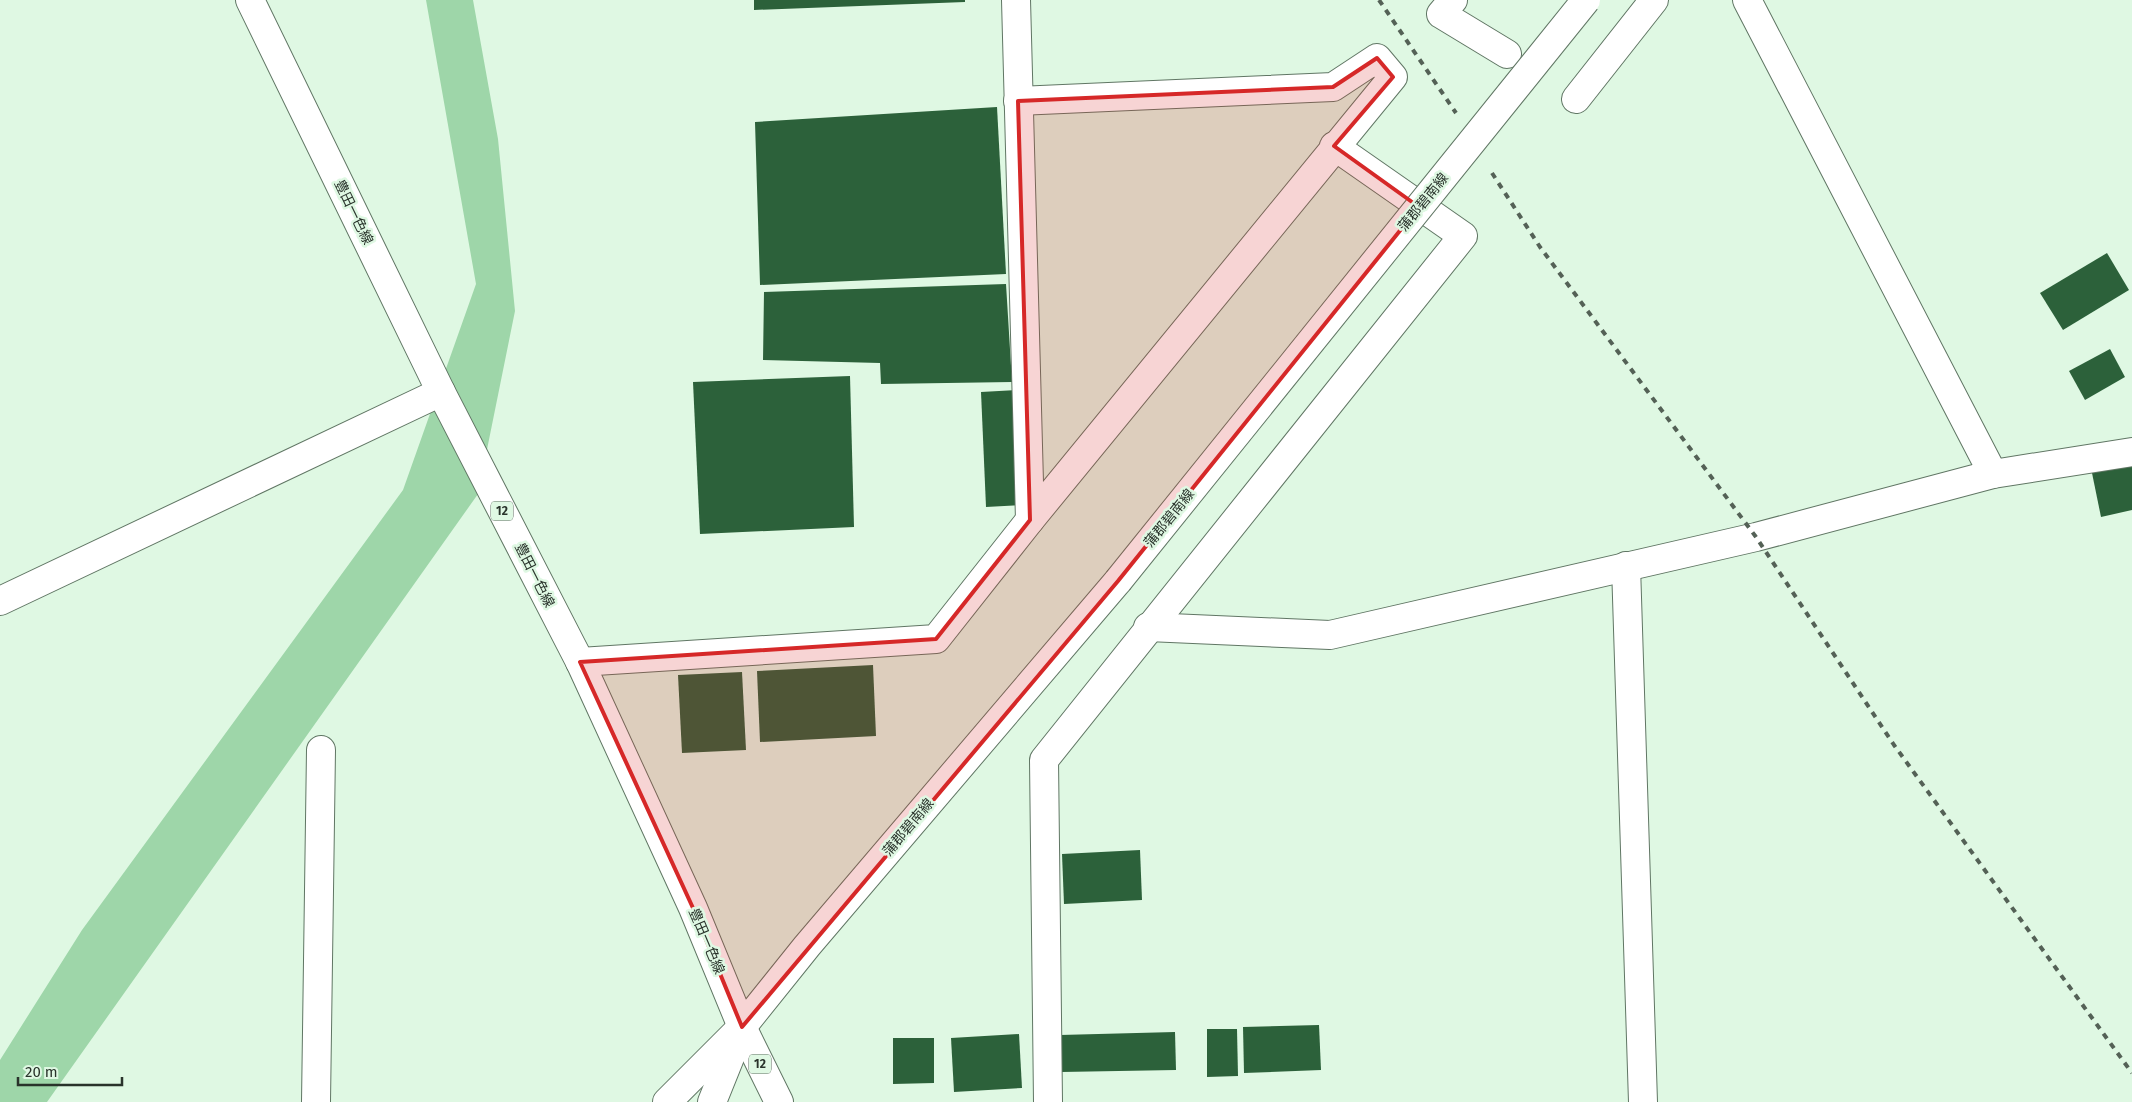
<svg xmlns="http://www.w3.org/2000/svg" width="2132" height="1102" font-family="'Fira Sans','Noto Sans JP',sans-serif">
	<rect width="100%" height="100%" fill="#dff8e3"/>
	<!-- water -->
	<path fill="#9ed6a9" d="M426 0H473L498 139 515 311 478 494 47 1102H0V1060L82 930 403 490 476 284Z"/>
	<!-- building -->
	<g fill="#2c613a">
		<path d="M754 0H965V2L754 10Z"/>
		<path d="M997 107 1006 274 760 285 755 122Z"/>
		<path d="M2107 253 2129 290 2063 330 2040 293Z"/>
		<path d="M1006 284 1012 382 881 384 880 363 763 360 764 292Z"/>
		<path d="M2110 349 2125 377 2085 400 2069 371Z"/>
		<path d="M850 376 854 527 700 534 693 382Z"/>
		<path d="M1017 390 1022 505 986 507 981 392Z"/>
		<path d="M2132 465V510L2101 517 2092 473Z"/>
		<path d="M873 665 876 736 760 742 757 671Z"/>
		<path d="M742 672 746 750 682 753 678 675Z"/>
		<path d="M1140 850 1142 900 1064 904 1062 854Z"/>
		<path d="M1319 1025 1321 1070 1244 1073 1243 1027Z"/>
		<path d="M1207 1029H1237L1238 1076 1207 1077Z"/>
		<path d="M1175 1032 1176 1070 1061 1072 1060 1035Z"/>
		<path d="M1019 1034 1022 1088 954 1092 951 1038Z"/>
		<path d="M893 1038H934V1083L893 1084Z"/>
	</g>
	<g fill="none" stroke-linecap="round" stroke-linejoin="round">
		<defs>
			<g id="street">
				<path d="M1016 0 1030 520"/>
				<path d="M1453 0 1441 14 1507 54"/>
				<path d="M1747 0 1993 474"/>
				<path d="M1576 99 1654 0"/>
				<path d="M1626 566 1643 1102"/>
				<path d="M0 601 441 392"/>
				<path d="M1148 627 1330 635 1756 537 1993 474 2132 452"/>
				<path d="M580 662 936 639 1030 520 1393 77 1377 58 1333 87 1018 101"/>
				<path d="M316 1102 321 750"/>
				<path d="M1048 1102 1044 760 1463 236 1334 146"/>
			</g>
			<g id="secondary">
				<path d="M667 1102 742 1027 807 946 1118 581"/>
				<path d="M712 1102 739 1035"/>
			</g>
			<path id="primary" d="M250 0 441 392 580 662 693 908 742 1027 779 1102"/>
		</defs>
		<!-- street casing -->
		<use href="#street" stroke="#607664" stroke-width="30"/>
		<!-- secondary casing -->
		<use href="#secondary" stroke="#607664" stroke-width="30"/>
		<!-- primary casing -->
		<use href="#primary" stroke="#607664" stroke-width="30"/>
		<!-- street -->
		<use href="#street" stroke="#fff" stroke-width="28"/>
		<!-- secondary -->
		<use href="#secondary" stroke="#fff" stroke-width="28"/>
		<!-- primary -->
		<use href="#primary" stroke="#fff" stroke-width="28"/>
		<!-- rail -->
		<g stroke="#546156" stroke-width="4" stroke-dasharray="6 6" stroke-linecap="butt">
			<path d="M1379 0 1456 113"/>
			<path d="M1492 173 1540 247 1756 537 1894 745 2132 1073"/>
		</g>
		<defs>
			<path id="secondary-bridge" d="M1118 581 1586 0"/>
		</defs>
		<!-- secondary-bridge casing -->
		<use href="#secondary-bridge" stroke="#607664" stroke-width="30" stroke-linecap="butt"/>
		<!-- secondary-bridge -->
		<use href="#secondary-bridge" stroke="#fff" stroke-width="28"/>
	</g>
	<!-- marked area -->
	<path fill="#d62828" fill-opacity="0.2" stroke="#d62828" stroke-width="4" stroke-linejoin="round" d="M1377 58 1393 77 1334 146 1419 207 1118 581 742 1027 693 908 580 662 936 639 1030 520 1018 101 1333 87Z"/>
	<g text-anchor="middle" stroke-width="5" stroke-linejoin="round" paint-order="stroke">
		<!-- shield labels -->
		<g fill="#dff8e3" stroke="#606e62" stroke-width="1">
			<rect x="491" y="501.5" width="22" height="19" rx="4"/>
			<rect x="749" y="1054.5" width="22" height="19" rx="4"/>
		</g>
		<g font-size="12" font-weight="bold" fill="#29332b">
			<text x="502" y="515">12</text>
			<text x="760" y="1068">12</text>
		</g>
		<!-- street labels -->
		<g font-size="14" fill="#29332b" stroke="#dff8e3">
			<text transform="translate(1423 202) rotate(-51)" y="5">蒲郡碧南線</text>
			<text transform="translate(354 212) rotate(64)" y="5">豊田一色線</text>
			<text transform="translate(1169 518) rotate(-51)" y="5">蒲郡碧南線</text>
			<text transform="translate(535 575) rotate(63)" y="5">豊田一色線</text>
			<text transform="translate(908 827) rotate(-50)" y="5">蒲郡碧南線</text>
			<text transform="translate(707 941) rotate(67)" y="5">豊田一色線</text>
		</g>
	</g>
	<!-- scale -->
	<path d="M18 1077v8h104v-8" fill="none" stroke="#29332b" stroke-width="2.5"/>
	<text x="25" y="1077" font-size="15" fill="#29332b" stroke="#dff8e3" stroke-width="4" paint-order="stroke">20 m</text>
</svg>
